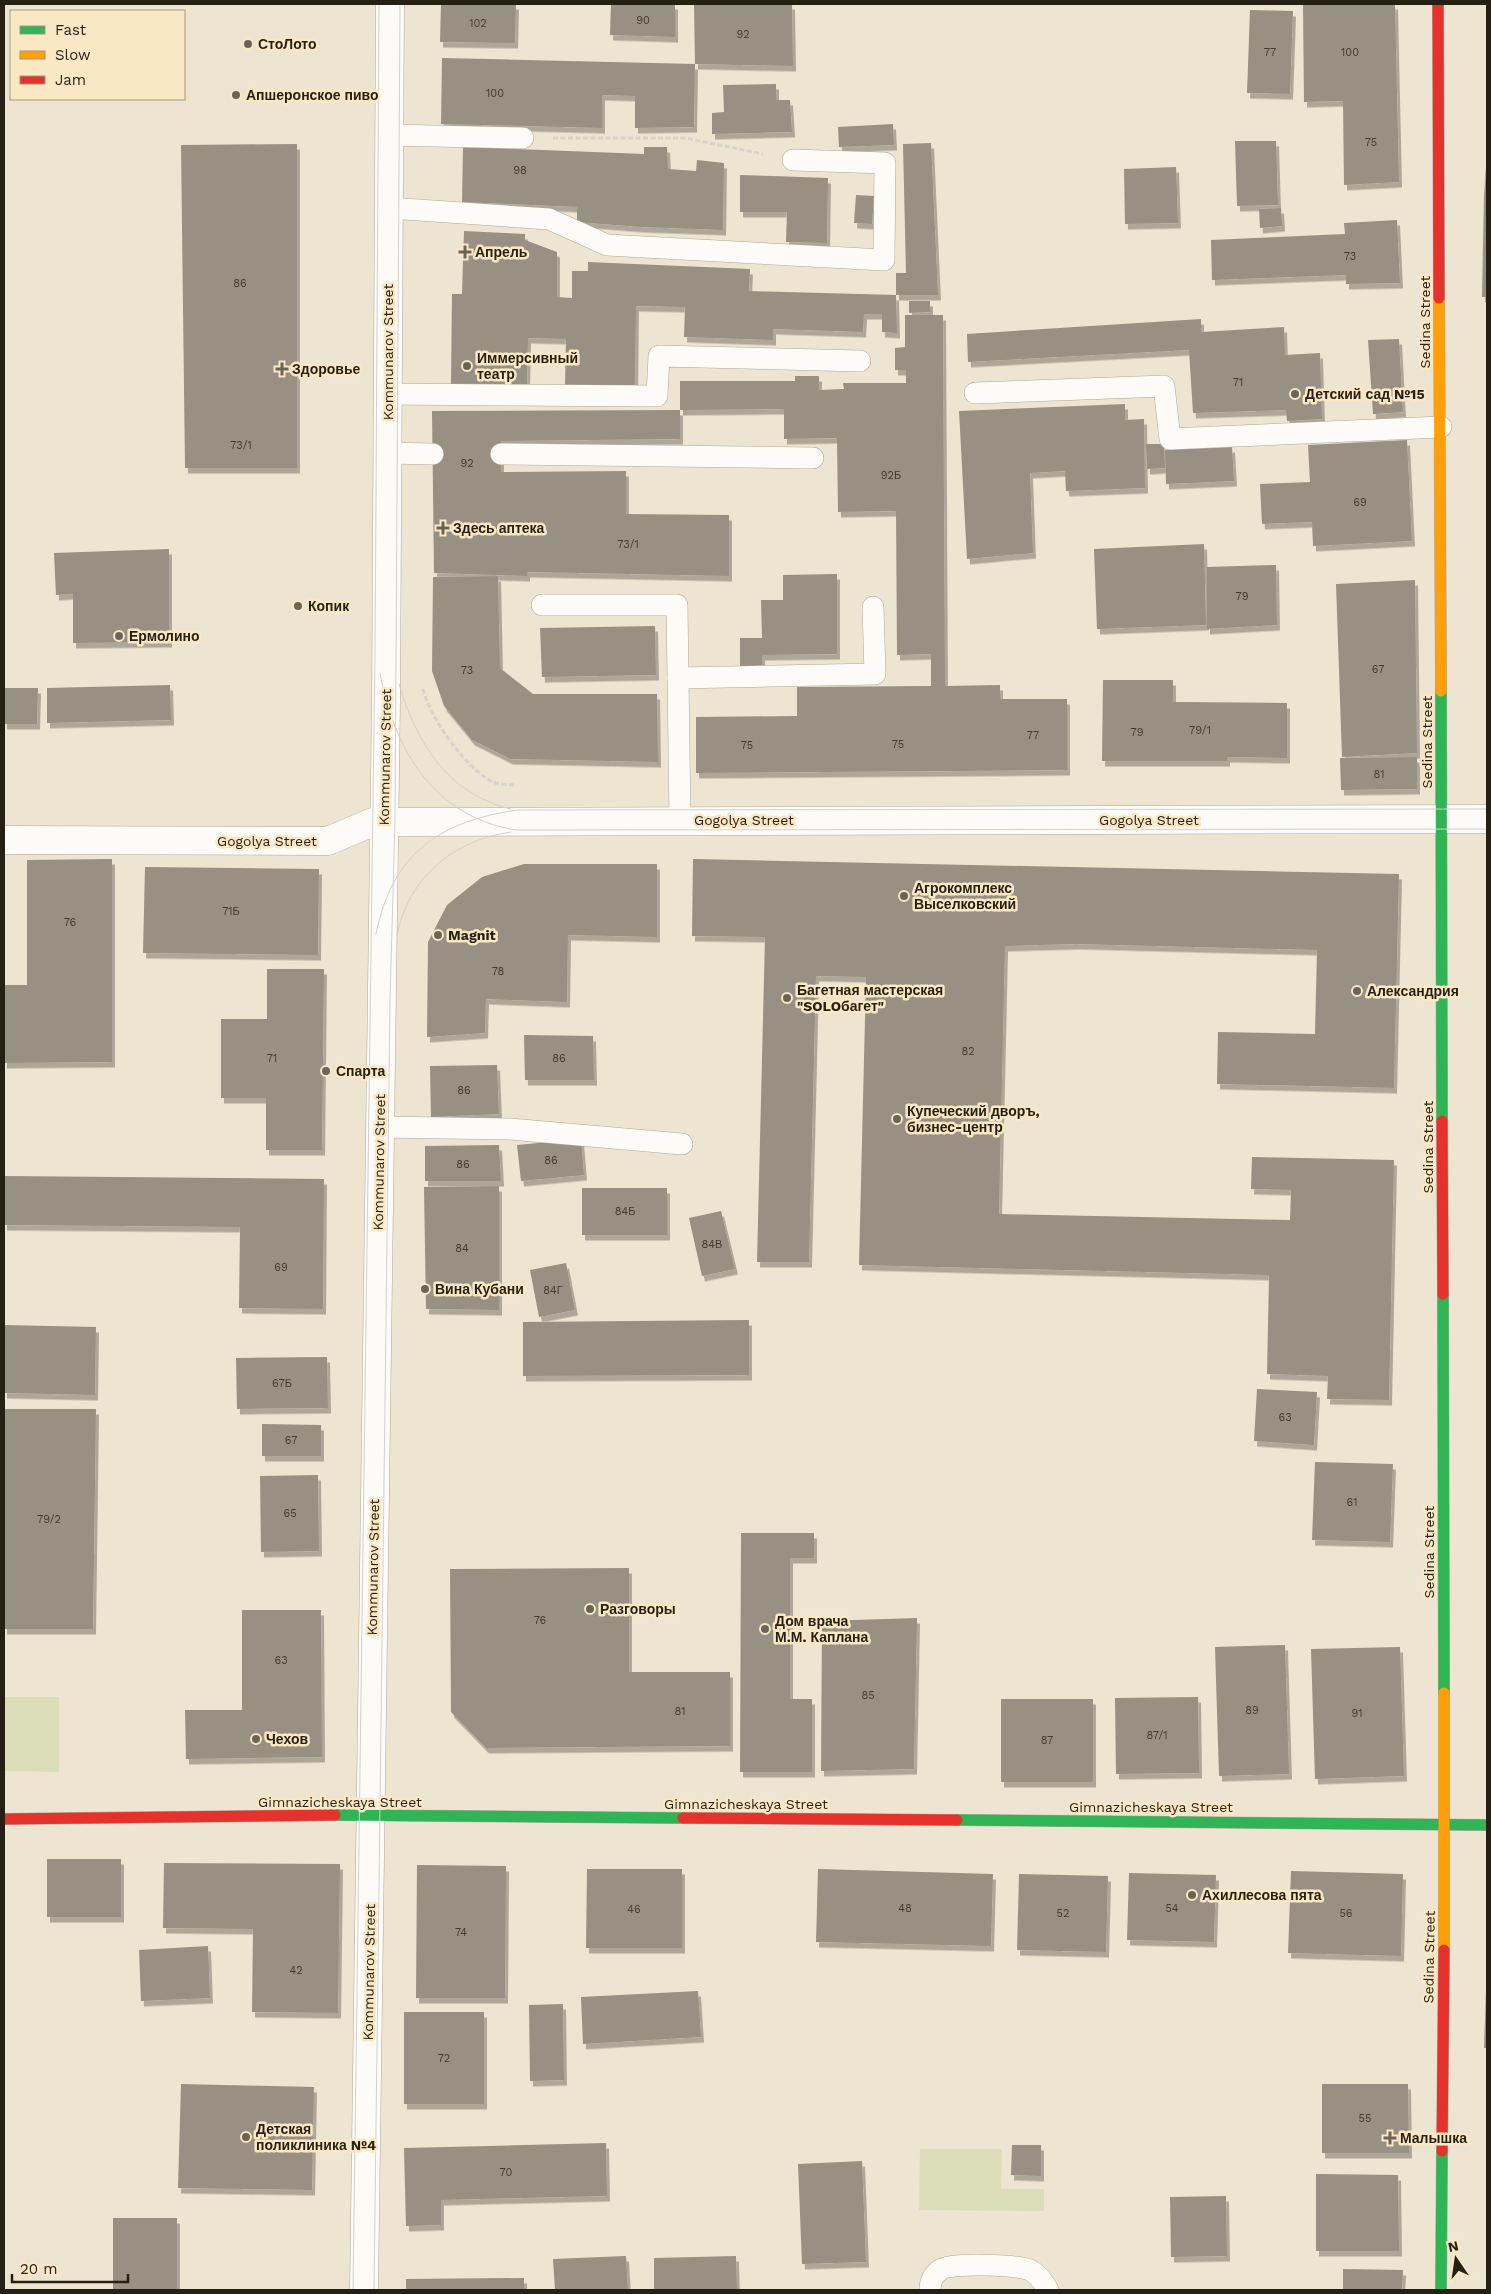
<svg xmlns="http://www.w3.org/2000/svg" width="1491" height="2294" font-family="'Work Sans',sans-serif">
	<defs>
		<filter id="shadow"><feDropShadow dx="3" dy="5.5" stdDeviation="0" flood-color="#0004"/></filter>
	</defs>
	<rect width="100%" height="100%" fill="#ede4d1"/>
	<!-- green -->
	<g fill="#dbdeb8">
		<path d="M4 1697H59V1772L4 1771Z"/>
		<path d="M920 2149H1002L1001 2189H1044V2211L919 2210Z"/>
	</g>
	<!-- building -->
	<g fill="#989082" filter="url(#shadow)">
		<path d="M441 4H516L515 43 440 42Z"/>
		<path d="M611 4H675V37L610 35Z"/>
		<path d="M694 4H792L793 66 695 64Z"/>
		<path d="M1303 4H1395L1399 182 1344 185 1343 101 1304 102Z"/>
		<path d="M1250 10 1293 11 1290 94 1247 93Z"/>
		<path d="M442 58 695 64 694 127 635 128V96L602 95V128L441 124Z"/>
		<path d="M776 84V100H790L792 132 712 134V113L724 112 723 85Z"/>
		<path d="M893 124 894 145 839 147 838 127Z"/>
		<path d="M1235 141H1276L1278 205 1237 206Z"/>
		<path d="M931 143 938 295H896V273H906L903 144Z"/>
		<path d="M297 144V468H185L181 145Z"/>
		<path d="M463 147 644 154V147H667L668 169 696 171 697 160 724 163 723 230 641 227 577 222V207L462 202Z"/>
		<path d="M1176 167 1178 223 1125 224 1124 169Z"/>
		<path d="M1486 167 1487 297H1482L1484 196Z"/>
		<path d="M740 175 828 178 827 243 786 242 787 212H740Z"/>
		<path d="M856 195 874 196 872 224 854 223Z"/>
		<path d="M1281 208 1282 226 1260 228 1259 209Z"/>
		<path d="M1397 220 1400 283 1346 284V275L1212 280 1211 240 1345 234 1344 223Z"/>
		<path d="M464 231 525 234V240L557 252V297L572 298V271H588V262L750 269 749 291 896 295 897 333 882 332V314H864L863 332 773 329V340L684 337 685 307 636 306 635 388 565 386 566 339 528 338 527 384H451L452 294H462Z"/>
		<path d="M909 301H930V312L909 313Z"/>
		<path d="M905 315H943L945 686 1000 685V699H1067V770L696 773V717L797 716V687L931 686V654L897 655 896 511 838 512 837 438 784 439V409L680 410V381H795V376H819V390L844 389 843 383H906V370H895V348L905 347Z"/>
		<path d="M1201 319V332L1284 327 1285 355 1320 353 1322 419 1287 421 1286 410 1193 413 1189 350 968 362 967 334Z"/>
		<path d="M1399 339 1403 412 1373 414 1368 340Z"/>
		<path d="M1125 404V420L1144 419 1145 488 1066 491 1065 471 1030 473 1033 553 967 559 959 411Z"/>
		<path d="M680 410V439L501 441V472L626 471V514L729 515V576L527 572V576L434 573 432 411Z"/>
		<path d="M1407 440 1412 541 1313 546 1312 522 1262 524 1260 484 1310 482 1308 445Z"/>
		<path d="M1146 444H1164L1165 468 1147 469Z"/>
		<path d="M1232 447 1234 481 1166 484 1165 450Z"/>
		<path d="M1204 544 1206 625 1097 629 1094 549Z"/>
		<path d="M169 549V642L73 643V594L56 595 54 553Z"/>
		<path d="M1276 565 1277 625 1207 629V567Z"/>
		<path d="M837 574V654L762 655V670L740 669V638H762L761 600H783V575Z"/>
		<path d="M498 576 500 668 533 694H657L658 762 510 759 472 740 444 706 432 671 433 577Z"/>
		<path d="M1415 580 1417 753 1342 757 1336 584Z"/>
		<path d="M655 626 656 675 542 677 540 628Z"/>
		<path d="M1103 680H1173V702L1287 703V758L1227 757V761H1102Z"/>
		<path d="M170 685 171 720 47 723V688Z"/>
		<path d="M4 688H38L37 724H4Z"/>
		<path d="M1417 757V789L1341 790 1340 758Z"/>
		<path d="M112 859V1062L4 1063V985H27V860Z"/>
		<path d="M693 859 1399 874 1394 1088 1217 1084 1218 1032 1315 1034 1317 950 1076 944 1005 946 999 1214 1290 1220 1291 1190 1251 1189 1252 1157 1394 1160 1389 1400 1327 1399 1328 1376 1267 1374 1269 1275 859 1265 866 977 816 976 809 1262H757L765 937 692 936Z"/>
		<path d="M524 864H657V937L568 935 567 1002 486 999 485 1033 427 1037 428 942 447 905 482 877Z"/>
		<path d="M145 867 319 869 318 955 143 953Z"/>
		<path d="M267 969H324L322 1150H266V1098H221V1019H267Z"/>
		<path d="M524 1035 593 1036 594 1080H525Z"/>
		<path d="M497 1065 499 1114 431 1117 430 1066Z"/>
		<path d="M581 1139 584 1175 521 1181 517 1145Z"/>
		<path d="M499 1145 501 1181H425V1146Z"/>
		<path d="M4 1176 324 1179 323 1309 239 1308 240 1227 4 1225Z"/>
		<path d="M499 1186V1310L426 1309 424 1187Z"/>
		<rect x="582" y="1188" width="85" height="47"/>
		<path d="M721 1211 735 1269 702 1276 689 1218Z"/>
		<path d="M566 1263 575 1310 539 1317 530 1270Z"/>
		<path d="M749 1320V1375L523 1376V1322Z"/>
		<path d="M4 1325 96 1327 95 1395 4 1393Z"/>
		<path d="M327 1357 328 1408 237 1409 236 1358Z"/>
		<path d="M1257 1389 1317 1392 1314 1445 1254 1441Z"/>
		<path d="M4 1409H96L93 1629H4Z"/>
		<path d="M262 1424 321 1425V1456H262Z"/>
		<path d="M1315 1462 1393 1464 1390 1542 1312 1540Z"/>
		<path d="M318 1475 319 1551 261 1552 260 1476Z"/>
		<path d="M741 1533H814V1558H790V1699H812V1772H740Z"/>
		<path d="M629 1568V1672H730V1746L486 1748 451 1712 450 1569Z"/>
		<path d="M242 1610H321L322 1757 186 1759 185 1710H242Z"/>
		<path d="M917 1618 914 1769 821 1771 822 1621Z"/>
		<path d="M1285 1645 1289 1774 1219 1776 1215 1647Z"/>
		<path d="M1400 1647 1404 1776 1315 1779 1311 1649Z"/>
		<path d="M1198 1697 1199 1773 1116 1774 1115 1698Z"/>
		<rect x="1001" y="1699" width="92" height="83"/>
		<rect x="47" y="1859" width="74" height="58"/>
		<path d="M164 1863 340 1864 338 2013 252 2012 253 1929 163 1928Z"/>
		<path d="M417 1865 506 1866 505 1998H416Z"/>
		<path d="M587 1869H682V1948H586Z"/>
		<path d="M818 1869 993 1874 991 1946 816 1942Z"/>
		<path d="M1291 1871 1403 1874 1401 1956 1288 1953Z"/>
		<path d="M1129 1873 1216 1875 1214 1942 1127 1940Z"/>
		<path d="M1019 1874 1108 1876 1106 1952 1017 1950Z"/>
		<path d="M208 1946 210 1998 141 2001 139 1950Z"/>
		<path d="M698 1991 701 2037 583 2044 581 1997Z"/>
		<path d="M1486 1991H1487V2048H1484Z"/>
		<path d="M563 2004 564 2080 530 2081 529 2005Z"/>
		<rect x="404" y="2012" width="80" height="92"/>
		<path d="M181 2084 314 2087 312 2190 178 2188Z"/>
		<path d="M1322 2084H1408L1409 2153H1322Z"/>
		<path d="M606 2143 607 2196 441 2200V2225L406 2226 404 2148Z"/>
		<path d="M1012 2145H1041V2176L1011 2175Z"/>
		<path d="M862 2161 866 2262 802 2264 798 2164Z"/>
		<path d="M1316 2174 1398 2175 1399 2251H1316Z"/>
		<path d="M1226 2196 1227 2256 1171 2257 1170 2197Z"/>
		<rect x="113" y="2218" width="64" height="72"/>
		<path d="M626 2256 628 2290H555L553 2259Z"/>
		<path d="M736 2256 737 2290H654V2258Z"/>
		<path d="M1343 2269 1403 2270 1402 2290H1343Z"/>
		<path d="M524 2278V2290H406V2279Z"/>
	</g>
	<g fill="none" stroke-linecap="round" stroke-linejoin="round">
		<defs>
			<g id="lane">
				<path d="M389 135 523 138"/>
				<path d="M389 208 549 219 607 245 884 260 885 163 793 160"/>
				<path d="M975 393 1164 386 1170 439 1441 427"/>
				<path d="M387 394 657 396 659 356 860 361"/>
				<path d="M387 453 433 454"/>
				<path d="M501 454 813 458"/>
				<path d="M542 605H677L680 820"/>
				<path d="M678 678 875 674 873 607"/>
				<path d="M379 1127 510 1129 682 1144"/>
				<path d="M930 2290C930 2282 933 2275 940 2270 951 2262 1017 2265 1030 2270 1038 2274 1044 2283 1048 2290"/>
			</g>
			<g id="street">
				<path d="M4 840 328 841 373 822H395L1487 819"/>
				<path d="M364 2290 386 700 390 4"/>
			</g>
			<g id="fast">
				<path d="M1441 691 1442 1121"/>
				<path d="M1443 1294 1444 1693"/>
				<path d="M335 1815 683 1818"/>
				<path d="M957 1820 1487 1825"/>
				<path d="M1441 2290 1442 2151"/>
			</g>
			<g id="slow">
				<path d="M1439 298 1441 691"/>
				<path d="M1444 1950V1693"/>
			</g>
			<g id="jam">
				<path d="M1438 4 1439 298"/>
				<path d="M1442 1121 1443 1294"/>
				<path d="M683 1818 957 1820"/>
				<path d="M4 1819 335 1815"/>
				<path d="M1442 2151 1444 1950"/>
			</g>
		</defs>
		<!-- lane casing -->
		<use href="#lane" stroke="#afa899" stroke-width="22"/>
		<!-- street casing -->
		<use href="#street" stroke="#afa899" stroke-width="29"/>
		<!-- fast casing -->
		<use href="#fast" stroke="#afa899" stroke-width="12"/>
		<!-- slow casing -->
		<use href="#slow" stroke="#afa899" stroke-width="12"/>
		<!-- jam casing -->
		<use href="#jam" stroke="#afa899" stroke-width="12"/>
		<!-- path -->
		<g stroke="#d6d3cd" stroke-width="3" stroke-dasharray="5 2.5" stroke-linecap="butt">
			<path d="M553 138H686L763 154"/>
			<path d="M423 689C430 718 465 767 491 781 497 785 508 784 514 785"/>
		</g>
		<!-- lane -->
		<use href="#lane" stroke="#fcfbf8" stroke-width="21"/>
		<!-- street -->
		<use href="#street" stroke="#fcfbf8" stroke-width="28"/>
		<!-- fast -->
		<use href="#fast" stroke="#30b455" stroke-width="11"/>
		<!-- slow -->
		<use href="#slow" stroke="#ff9f0a" stroke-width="11"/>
		<!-- jam -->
		<use href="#jam" stroke="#e5322d" stroke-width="11"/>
		<!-- tram -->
		<g stroke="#d4d0cb" stroke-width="1">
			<path d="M380 673C394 750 434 816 515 830L1487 829"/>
			<path d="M399 684C416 742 448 795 511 809"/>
			<path d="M376 934C392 853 440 821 518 810L1487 809"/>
			<path d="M397 935C409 877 453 840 511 832"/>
			<path d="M353 2290 375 655 379 4"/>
			<path d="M374 2290 390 999 395 822 400 4"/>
		</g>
	</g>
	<!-- markers -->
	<g fill="#6c6456" stroke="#fae7c4" stroke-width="2">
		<circle cx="248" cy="44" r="5"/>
		<circle cx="236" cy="95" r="5"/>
		<path d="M462.5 244.5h5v5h5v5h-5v5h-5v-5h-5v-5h5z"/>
		<circle cx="467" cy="366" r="5"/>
		<path d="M279.5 361.5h5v5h5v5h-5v5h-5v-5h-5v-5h5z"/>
		<circle cx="1295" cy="394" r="5"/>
		<path d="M440.5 520.5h5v5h5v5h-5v5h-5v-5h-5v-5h5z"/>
		<circle cx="298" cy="606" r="5"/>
		<circle cx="119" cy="636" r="5"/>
		<circle cx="904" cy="896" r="5"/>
		<circle cx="438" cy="935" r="5"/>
		<circle cx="1357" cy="991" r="5"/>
		<circle cx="787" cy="998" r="5"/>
		<circle cx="326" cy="1071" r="5"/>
		<circle cx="897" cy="1119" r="5"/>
		<circle cx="425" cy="1289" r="5"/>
		<circle cx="590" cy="1609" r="5"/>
		<circle cx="765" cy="1629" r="5"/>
		<circle cx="256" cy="1739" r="5"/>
		<circle cx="1192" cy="1895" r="5"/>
		<circle cx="246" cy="2137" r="5"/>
		<path d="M1387.5 2130.5h5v5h5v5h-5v5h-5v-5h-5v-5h5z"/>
	</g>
	<g text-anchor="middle" stroke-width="5" stroke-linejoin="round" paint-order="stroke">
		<!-- number labels -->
		<g font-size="11" fill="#423b2f">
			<text x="643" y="24">90</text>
			<text x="478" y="27">102</text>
			<text x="743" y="38">92</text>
			<text x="1270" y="56">77</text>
			<text x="1350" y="56">100</text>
			<text x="495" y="97">100</text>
			<text x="1371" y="146">75</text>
			<text x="520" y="174">98</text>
			<text x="1350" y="260">73</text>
			<text x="240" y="287">86</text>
			<text x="1238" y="386">71</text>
			<text x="241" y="449">73/1</text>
			<text x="467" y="467">92</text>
			<text x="891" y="479">92Б</text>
			<text x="1360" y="506">69</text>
			<text x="628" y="548">73/1</text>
			<text x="1242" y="600">79</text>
			<text x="1378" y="673">67</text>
			<text x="467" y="674">73</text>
			<text x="1200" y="734">79/1</text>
			<text x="1137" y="736">79</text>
			<text x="1033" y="739">77</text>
			<text x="898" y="748">75</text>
			<text x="747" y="749">75</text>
			<text x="1379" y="778">81</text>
			<text x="231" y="915">71Б</text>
			<text x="70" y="926">76</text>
			<text x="498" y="975">78</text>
			<text x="968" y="1055">82</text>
			<text x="272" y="1062">71</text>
			<text x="559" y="1062">86</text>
			<text x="464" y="1094">86</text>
			<text x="551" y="1164">86</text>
			<text x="463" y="1168">86</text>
			<text x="625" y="1215">84Б</text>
			<text x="712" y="1248">84В</text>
			<text x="462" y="1252">84</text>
			<text x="281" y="1271">69</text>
			<text x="553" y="1294">84Г</text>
			<text x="282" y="1387">67Б</text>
			<text x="1285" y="1421">63</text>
			<text x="291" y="1444">67</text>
			<text x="1352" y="1506">61</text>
			<text x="290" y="1517">65</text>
			<text x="49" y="1523">79/2</text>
			<text x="540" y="1624">76</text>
			<text x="281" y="1664">63</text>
			<text x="868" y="1699">85</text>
			<text x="1252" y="1714">89</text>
			<text x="680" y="1715">81</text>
			<text x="1357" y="1717">91</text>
			<text x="1157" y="1739">87/1</text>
			<text x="1047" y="1744">87</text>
			<text x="905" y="1912">48</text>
			<text x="1172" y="1912">54</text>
			<text x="634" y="1913">46</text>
			<text x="1063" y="1917">52</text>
			<text x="1346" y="1917">56</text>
			<text x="461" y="1936">74</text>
			<text x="296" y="1974">42</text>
			<text x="444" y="2062">72</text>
			<text x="1365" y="2122">55</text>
			<text x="506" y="2176">70</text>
		</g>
		<!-- poi labels -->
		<g font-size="14" font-weight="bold" fill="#261f13" stroke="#fae7c4" text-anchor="start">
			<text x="258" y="49">СтоЛото</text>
			<text x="246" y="100">Апшеронское пиво</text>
			<text x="475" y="257">Апрель</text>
			<text x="477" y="363">Иммерсивный<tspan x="477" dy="16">театр</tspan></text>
			<text x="292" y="374">Здоровье</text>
			<text x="1305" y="399">Детский сад №15</text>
			<text x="453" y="533">Здесь аптека</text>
			<text x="308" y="611">Копик</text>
			<text x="129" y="641">Ермолино</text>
			<text x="914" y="893">Агрокомплекс<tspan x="914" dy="16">Выселковский</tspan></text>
			<text x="448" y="940">Magnit</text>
			<text x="797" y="995">Багетная мастерская<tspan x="797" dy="16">"SOLOбагет"</tspan></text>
			<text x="1367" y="996">Александрия</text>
			<text x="336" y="1076">Спарта</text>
			<text x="907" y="1116">Купеческий дворъ,<tspan x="907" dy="16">бизнес-центр</tspan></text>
			<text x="435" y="1294">Вина Кубани</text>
			<text x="600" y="1614">Разговоры</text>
			<text x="775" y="1626">Дом врача<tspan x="775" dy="16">М.М. Каплана</tspan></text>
			<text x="266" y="1744">Чехов</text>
			<text x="1202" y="1900">Ахиллесова пята</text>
			<text x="256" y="2134">Детская<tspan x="256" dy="16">поликлиника №4</tspan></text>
			<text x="1400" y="2143">Малышка</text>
		</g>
		<!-- street labels -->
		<g font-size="14" fill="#261f13" stroke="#fae7c4">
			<text transform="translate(1425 322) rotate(-90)" y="5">Sedina Street</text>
			<text transform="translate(388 352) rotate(-90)" y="5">Kommunarov Street</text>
			<text transform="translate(1427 742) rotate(-90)" y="5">Sedina Street</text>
			<text transform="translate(385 757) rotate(-89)" y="5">Kommunarov Street</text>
			<text x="744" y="825">Gogolya Street</text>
			<text x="1149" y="825">Gogolya Street</text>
			<text x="267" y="846">Gogolya Street</text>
			<text transform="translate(1428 1147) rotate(-90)" y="5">Sedina Street</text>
			<text transform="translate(379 1162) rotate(-89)" y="5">Kommunarov Street</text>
			<text transform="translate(1429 1552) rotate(-90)" y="5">Sedina Street</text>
			<text transform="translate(373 1567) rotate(-89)" y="5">Kommunarov Street</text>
			<text x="340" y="1807">Gimnazicheskaya Street</text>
			<text x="746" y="1809">Gimnazicheskaya Street</text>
			<text x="1151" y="1812">Gimnazicheskaya Street</text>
			<text transform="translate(1429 1957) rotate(-89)" y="5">Sedina Street</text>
			<text transform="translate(369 1972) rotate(-89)" y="5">Kommunarov Street</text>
		</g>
	</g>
	<!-- border -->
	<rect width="1491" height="2294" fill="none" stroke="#261f13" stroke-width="10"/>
	<!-- legend -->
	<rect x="10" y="10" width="175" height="90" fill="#fae7c4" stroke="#a5977d"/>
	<rect x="20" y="26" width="25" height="8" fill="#30b455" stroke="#a5977d"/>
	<text x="55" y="35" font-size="15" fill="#261f13">Fast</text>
	<rect x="20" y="51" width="25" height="8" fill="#ff9f0a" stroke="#a5977d"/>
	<text x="55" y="60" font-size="15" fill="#261f13">Slow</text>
	<rect x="20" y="76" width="25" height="8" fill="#e5322d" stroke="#a5977d"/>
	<text x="55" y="85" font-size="15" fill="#261f13">Jam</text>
	<!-- north arrow -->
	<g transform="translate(1456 2259) rotate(347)" stroke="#fae7c4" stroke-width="4" paint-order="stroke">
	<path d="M0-4L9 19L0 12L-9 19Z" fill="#261f13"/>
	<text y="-8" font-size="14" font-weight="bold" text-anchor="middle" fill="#261f13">N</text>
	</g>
	<!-- scale -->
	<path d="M12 2274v8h116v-8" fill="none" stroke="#261f13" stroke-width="2.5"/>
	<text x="20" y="2274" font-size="15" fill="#261f13" stroke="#fae7c4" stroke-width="4" paint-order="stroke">20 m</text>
</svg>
